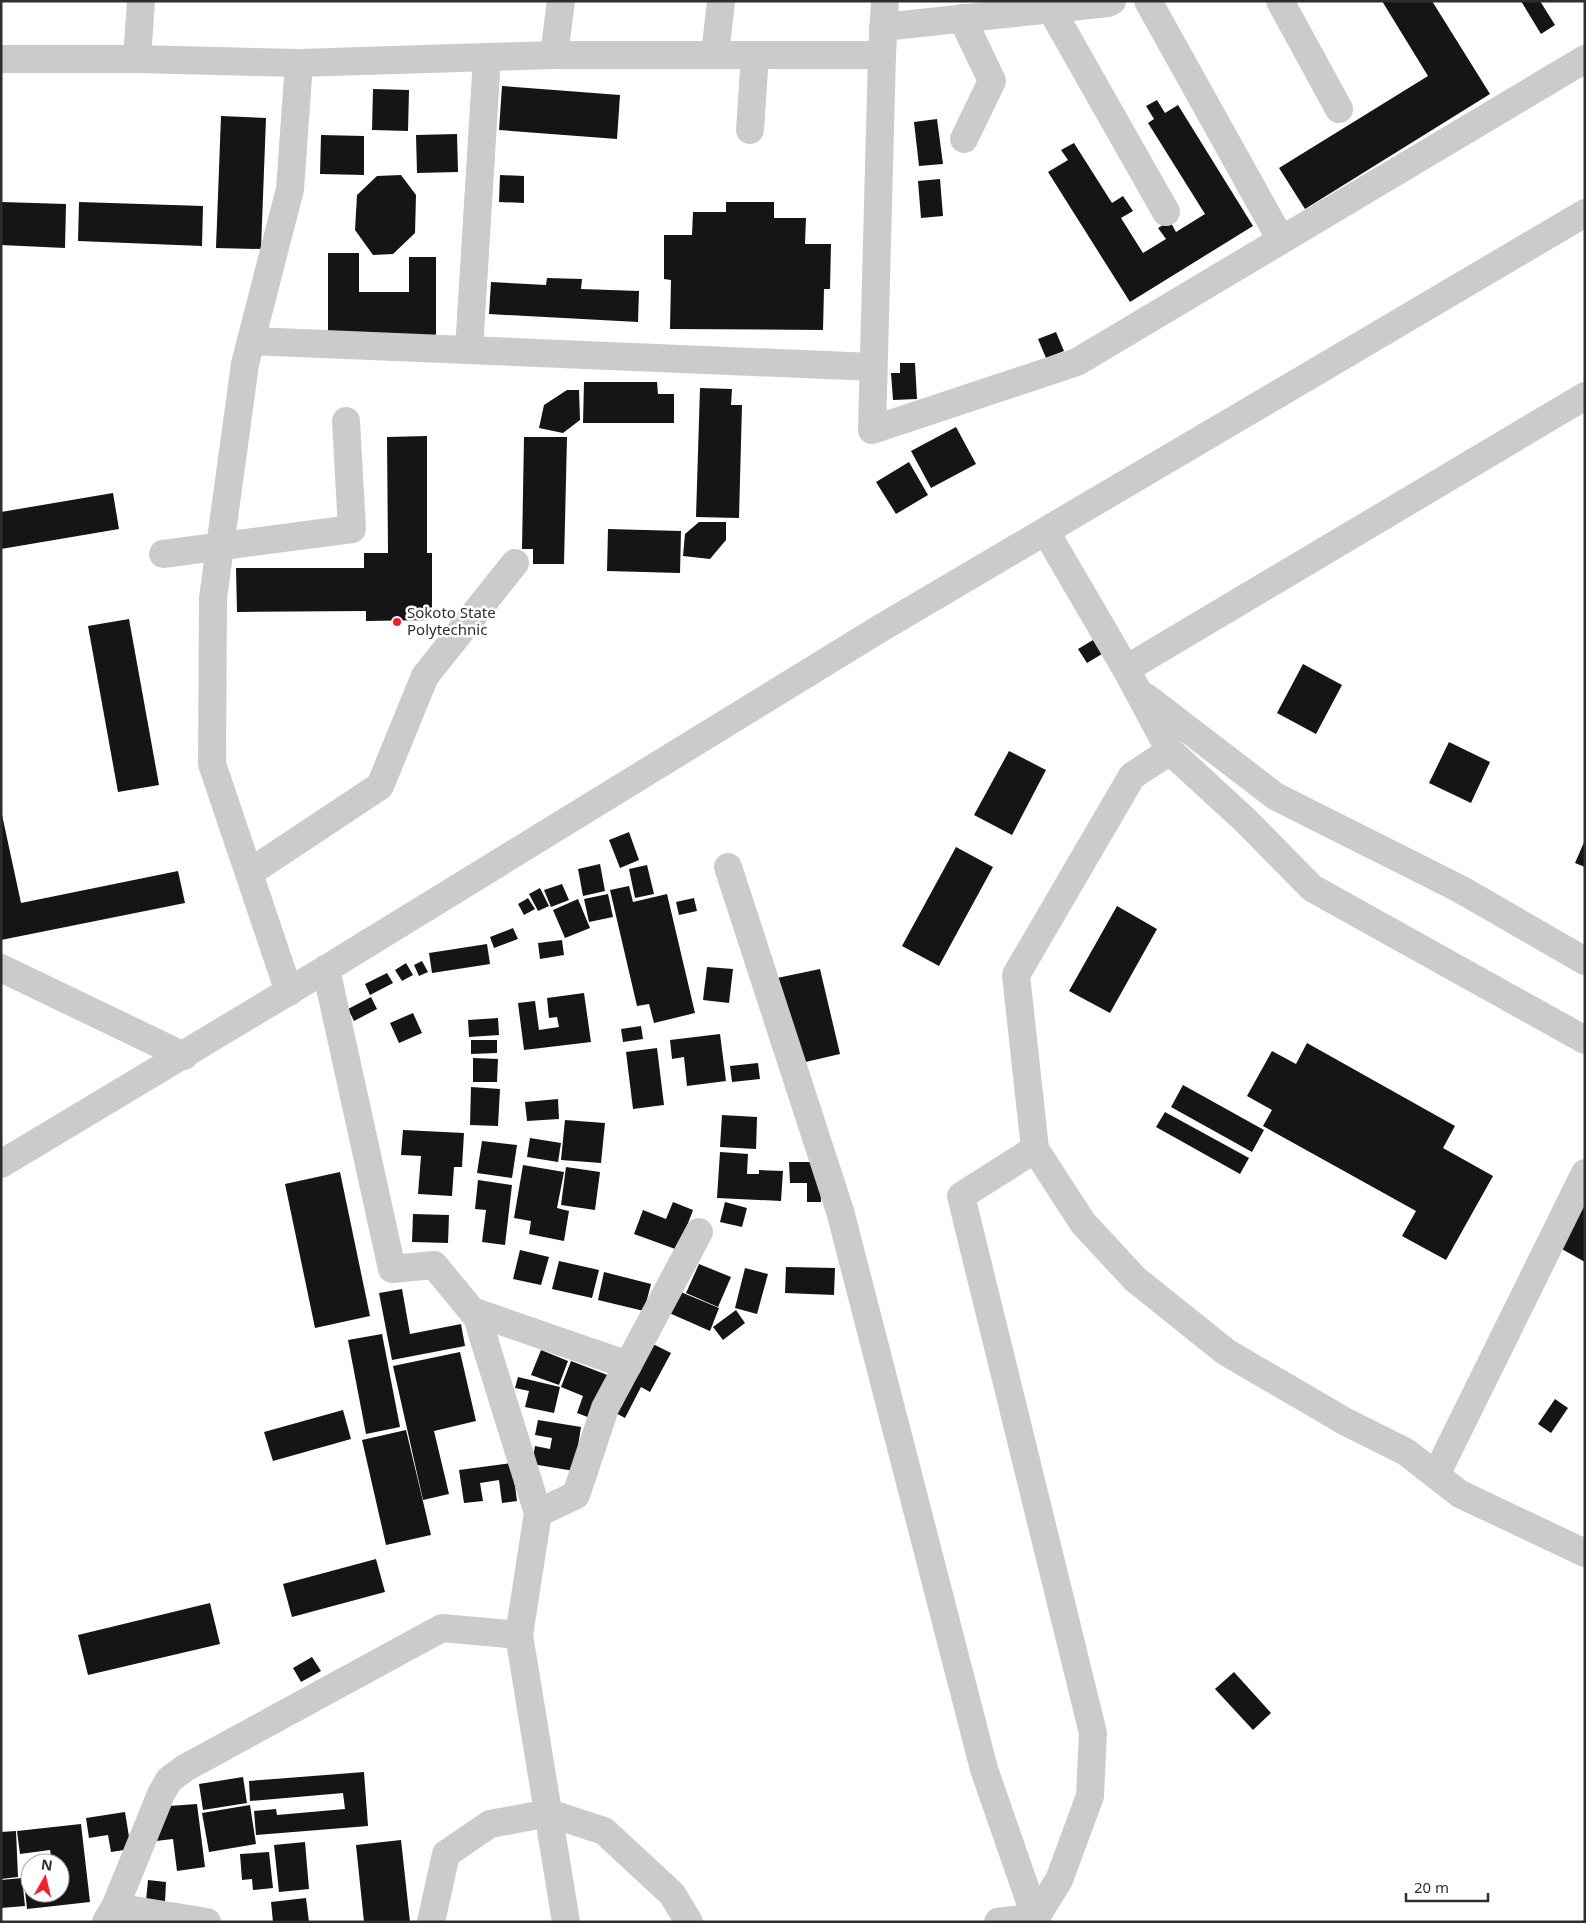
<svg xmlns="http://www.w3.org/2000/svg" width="1586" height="1923" font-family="'Noto Sans',sans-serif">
	<rect width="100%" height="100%" fill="#fff"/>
	<!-- building -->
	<g fill="#151515">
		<path d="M1382 1H1432L1490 94 1305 209 1279 168 1428 76Z"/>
		<path d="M1521 1H1540L1555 25 1541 34Z"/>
		<path d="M502 86 620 95 617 139 499 130Z"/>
		<path d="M373 89 409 90 408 131 372 130Z"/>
		<path d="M1157 100 1165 113 1178 105 1253 226 1130 302 1048 172 1068 160 1061 150 1074 143 1112 203 1123 196 1133 211 1121 218 1143 253 1166 239 1158 228 1170 221 1176 232 1205 214 1148 123 1154 119 1146 106Z"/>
		<path d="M221 116 266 118 261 249 216 248Z"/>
		<path d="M937 119 943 164 919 166 914 122Z"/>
		<path d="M457 134 458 172 417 173 416 135Z"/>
		<path d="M321 135 364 136V175L320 174Z"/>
		<path d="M401 175 416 195 415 233 393 254 373 255 355 230 357 195 377 176Z"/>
		<path d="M500 175 524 176V203L499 202Z"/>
		<path d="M940 179 943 216 921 218 918 181Z"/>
		<path d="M1 202 66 204 65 248 1 245Z"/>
		<path d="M79 202 203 206 202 246 78 241Z"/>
		<path d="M726 202H774V218H806L805 244H831L830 289H824L823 330 670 329 671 280 664 279V235H692L693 212H726Z"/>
		<path d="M328 253H359V292H409V257H436V338L328 337Z"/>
		<path d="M547 278 582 279 581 289 639 291 638 322 489 314 491 282 546 285Z"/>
		<path d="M1056 332 1064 351 1046 358 1038 339Z"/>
		<path d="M900 363H915L917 399 893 400 891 373H900Z"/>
		<path d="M584 382H657L658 394H674V423H583Z"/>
		<path d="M700 388 732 389 731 405H742L739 518 696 517Z"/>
		<path d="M567 390H579L580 420 563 433 539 428 544 405Z"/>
		<path d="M956 427 976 464 931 488 911 451Z"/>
		<path d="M427 436V553H432V620L366 621V611L237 612 236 568H364V553H388L387 437Z"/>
		<path d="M524 437H567L564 564H533V549H522Z"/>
		<path d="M909 462 928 495 896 514 876 482Z"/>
		<path d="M113 493 119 529 1 549V512Z"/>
		<path d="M699 522H726V540L710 559 683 556 685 534Z"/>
		<path d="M608 529 681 531 680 573 607 571Z"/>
		<path d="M129 619 159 785 118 792 88 626Z"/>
		<path d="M1093 640 1102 654 1087 663 1078 649Z"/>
		<path d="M1303 664 1342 685 1316 734 1277 713Z"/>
		<path d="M1449 742 1490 762 1471 803 1429 783Z"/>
		<path d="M1009 751 1046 770 1012 835 974 815Z"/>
		<path d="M1 810 21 903 178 871 185 903 1 940Z"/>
		<path d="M629 832 639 860 620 868 609 840Z"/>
		<path d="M1585 840V867L1575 863Z"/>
		<path d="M956 847 993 867 939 966 902 946Z"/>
		<path d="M600 864 605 891 583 896 578 869Z"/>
		<path d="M647 865 654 894 635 898 629 869Z"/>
		<path d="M562 884 569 900 551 907 544 890Z"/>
		<path d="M629 886 633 902 667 894 695 1013 654 1023 649 1004 637 1006 610 890Z"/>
		<path d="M540 888 549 906 538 911 529 894Z"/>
		<path d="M608 894 613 917 589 922 584 899Z"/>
		<path d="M528 898 535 909 524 915 518 904Z"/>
		<path d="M694 898 697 911 679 915 676 902Z"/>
		<path d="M578 899 590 928 565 938 553 910Z"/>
		<path d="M1117 906 1157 929 1110 1013 1069 991Z"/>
		<path d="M513 928 518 939 494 948 490 937Z"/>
		<path d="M562 940 564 955 540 959 538 943Z"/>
		<path d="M487 944 490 964 432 973 429 953Z"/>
		<path d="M422 961 428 972 419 976 414 965Z"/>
		<path d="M406 963 413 975 402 981 395 970Z"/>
		<path d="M707 967 733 969 729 1003 703 1000Z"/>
		<path d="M820 969 840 1054 797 1064 777 978Z"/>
		<path d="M387 973 393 983 370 995 365 984Z"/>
		<path d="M584 993 591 1042 524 1050 518 1003 535 1001 539 1030 559 1027 557 1017 549 1018 547 998Z"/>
		<path d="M371 997 377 1009 354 1021 348 1009Z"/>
		<path d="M413 1013 422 1033 399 1043 390 1023Z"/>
		<path d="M498 1018 499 1035 469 1037 468 1020Z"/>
		<path d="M641 1026 643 1039 623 1042 621 1029Z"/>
		<path d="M720 1034 726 1081 687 1086 684 1057 672 1059 670 1040Z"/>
		<path d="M471 1040H497V1053L471 1054Z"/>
		<path d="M1307 1043 1455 1126 1443 1148 1493 1176 1446 1260 1402 1236 1416 1211 1263 1126 1272 1110 1247 1096 1272 1051 1296 1064Z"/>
		<path d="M657 1048 664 1105 633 1109 626 1052Z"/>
		<path d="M473 1058 498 1059 497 1082H473Z"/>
		<path d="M758 1063 760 1079 732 1082 730 1066Z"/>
		<path d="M1183 1085 1264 1130 1252 1152 1171 1107Z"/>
		<path d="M471 1087 500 1089 498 1126 470 1125Z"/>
		<path d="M558 1099 559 1119 527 1121 525 1102Z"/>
		<path d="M1165 1112 1249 1158 1240 1174 1156 1127Z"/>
		<path d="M722 1115 757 1117 756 1149 720 1147Z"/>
		<path d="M565 1120 605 1123 601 1163 561 1160Z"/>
		<path d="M403 1130 464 1133 462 1167H454L452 1196 418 1194 421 1156 401 1155Z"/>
		<path d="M530 1138 561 1143 558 1162 527 1157Z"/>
		<path d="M482 1141 517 1145 512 1178 477 1173Z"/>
		<path d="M720 1152 748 1154 747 1174H759V1170L783 1171 781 1201 717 1198Z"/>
		<path d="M789 1162H820L821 1202H807V1183H790Z"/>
		<path d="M523 1165 564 1172 557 1208 569 1211 564 1241 529 1234 531 1221 514 1218Z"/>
		<path d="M566 1167 600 1172 595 1210 561 1205Z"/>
		<path d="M340 1172 370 1316 315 1328 285 1184Z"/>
		<path d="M478 1180 512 1185 505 1245 482 1242 486 1210 475 1209Z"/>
		<path d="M673 1202 693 1210 678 1250 634 1234 643 1210 666 1219Z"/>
		<path d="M725 1202 747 1208 742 1227 720 1222Z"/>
		<path d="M1583 1207H1585V1262L1560 1248Z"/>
		<path d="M413 1214 449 1215 448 1243 412 1242Z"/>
		<path d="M520 1250 549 1257 541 1285 513 1279Z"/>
		<path d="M559 1261 599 1270 592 1298 552 1289Z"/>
		<path d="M699 1264 731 1277 718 1307 686 1293Z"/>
		<path d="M786 1267 835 1268 834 1295 785 1293Z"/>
		<path d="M745 1268 768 1274 757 1314 735 1308Z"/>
		<path d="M604 1272 651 1284 644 1311 598 1300Z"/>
		<path d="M402 1289 410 1334 461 1324 465 1346 392 1360 379 1293Z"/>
		<path d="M676 1290 719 1308 710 1331 667 1312Z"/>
		<path d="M736 1310 745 1323 723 1340 713 1327Z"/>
		<path d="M382 1334 400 1427 366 1434 348 1340Z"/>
		<path d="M647 1341 671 1353 650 1392 641 1387 625 1418 610 1410Z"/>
		<path d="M541 1350 568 1361 559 1385 531 1375Z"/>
		<path d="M460 1352 476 1421 434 1431 449 1494 423 1500 393 1366Z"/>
		<path d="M571 1361 610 1376 593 1419 577 1413 583 1396 561 1387Z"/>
		<path d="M518 1377 560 1387 554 1413 525 1407 529 1391 515 1388Z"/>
		<path d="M1555 1399 1568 1408 1551 1433 1538 1424Z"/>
		<path d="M343 1410 351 1439 273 1461 264 1432Z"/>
		<path d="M538 1420 581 1427 574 1471 532 1464 535 1446 550 1449 552 1438 535 1435Z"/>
		<path d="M406 1430 431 1535 386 1545 362 1440Z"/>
		<path d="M512 1463 517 1501 502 1503 499 1480 480 1483 483 1501 464 1503 459 1470Z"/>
		<path d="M376 1559 385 1592 292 1617 283 1584Z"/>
		<path d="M210 1603 220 1644 88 1675 78 1635Z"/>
		<path d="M312 1657 321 1671 301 1682 293 1668Z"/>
		<path d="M1234 1672 1271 1713 1253 1730 1215 1689Z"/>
		<path d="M364 1772 368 1826 256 1835 254 1811 276 1809 277 1815 345 1809 343 1793 250 1801 249 1781Z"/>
		<path d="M243 1777 247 1803 203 1810 199 1784Z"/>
		<path d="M197 1804 205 1867 177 1871 173 1839 156 1841 169 1806Z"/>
		<path d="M250 1805 256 1844 209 1852 202 1813Z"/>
		<path d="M125 1812 131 1849 111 1852 108 1835 89 1838 86 1818Z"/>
		<path d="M81 1824 90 1902 27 1909 24 1882H30V1893H60V1863H52L50 1850 20 1854 17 1831Z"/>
		<path d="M16 1831 18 1877 1 1879V1832Z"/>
		<path d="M401 1840 410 1922H364L356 1845Z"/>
		<path d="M305 1842 309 1889 279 1892 274 1845Z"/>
		<path d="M269 1852 273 1888 253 1890 252 1879 242 1880 240 1854Z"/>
		<path d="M22 1878 25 1906 1 1908V1880Z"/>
		<path d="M148 1880 166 1882 165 1902 146 1901Z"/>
		<path d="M306 1898 309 1922H273L271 1902Z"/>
	</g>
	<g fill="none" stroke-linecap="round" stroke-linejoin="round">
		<!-- minor -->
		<g stroke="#cbcbcb" stroke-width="28">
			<path d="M885 1 882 55 872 430 1077 362 1585 59"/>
			<path d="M1148 1 1281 240"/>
			<path d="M1280 1 1339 109"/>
			<path d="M1051 9 1166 212"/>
			<path d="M962 18 992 81 964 139"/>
			<path d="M883 27 1108 3 1112 1"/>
			<path d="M554 55 561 1"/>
			<path d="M715 55 721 1"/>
			<path d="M1 59H137L299 63 554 55H882"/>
			<path d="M137 59 141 1"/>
			<path d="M750 130 755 55"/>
			<path d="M251 341 873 367"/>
			<path d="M469 350 487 57"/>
			<path d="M1046 532 1126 669 1170 751 1245 820 1312 888 1585 1040"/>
			<path d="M163 554 352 529 346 421"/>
			<path d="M1126 669 1585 396"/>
			<path d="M1146 697 1275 796 1460 889 1585 961"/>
			<path d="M1170 751 1132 776 1016 975 1035 1149 1083 1223 1135 1279 1226 1352 1346 1422 1406 1452 1460 1494 1585 1553"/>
			<path d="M728 867 840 1211 984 1769 1037 1922"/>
			<path d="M249 873 380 786 425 676 515 563"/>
			<path d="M1 968 184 1056"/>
			<path d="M289 992 212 764 213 598 245 364 290 189 299 63"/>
			<path d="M1 1164 326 969 881 628 1585 213"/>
			<path d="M472 1311 628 1365"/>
			<path d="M1436 1475 1585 1173"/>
			<path d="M538 1513 576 1495 605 1408 699 1232"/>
			<path d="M519 1635 566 1922"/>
			<path d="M106 1922 115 1907 161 1794 169 1780 185 1768 442 1628 519 1635 538 1513 477 1317 434 1265 392 1269 326 969"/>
			<path d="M118 1922 115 1907 207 1922"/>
			<path d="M431 1922 446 1854 490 1824 549 1813 604 1831 672 1894 689 1922"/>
			<path d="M998 1922 1036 1917 1059 1880 1090 1796 1093 1733 961 1196 1035 1149"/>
		</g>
	</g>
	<!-- markers -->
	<circle fill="#f61f28" stroke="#fff" stroke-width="2" cx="397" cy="622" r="5"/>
	<g text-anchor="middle" stroke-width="5" stroke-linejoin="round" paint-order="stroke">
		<!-- poi labels -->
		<g font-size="15" fill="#2e2e2e" stroke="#fff" text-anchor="start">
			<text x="407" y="618">Sokoto State<tspan x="407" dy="17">Polytechnic</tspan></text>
		</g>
	</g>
	<!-- border -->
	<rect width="1586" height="1923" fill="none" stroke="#2e2e2e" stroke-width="5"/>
	<!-- north arrow -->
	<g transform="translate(45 1878) rotate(8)"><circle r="24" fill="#ffffff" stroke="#ababab"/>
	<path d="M0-4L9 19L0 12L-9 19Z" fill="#f61f28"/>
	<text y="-8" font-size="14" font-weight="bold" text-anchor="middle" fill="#2e2e2e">N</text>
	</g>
	<!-- scale -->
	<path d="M1406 1893v8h82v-8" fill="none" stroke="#2e2e2e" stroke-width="2.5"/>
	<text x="1414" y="1893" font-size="15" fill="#2e2e2e" stroke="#ffffff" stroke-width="4" paint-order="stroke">20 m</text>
</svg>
